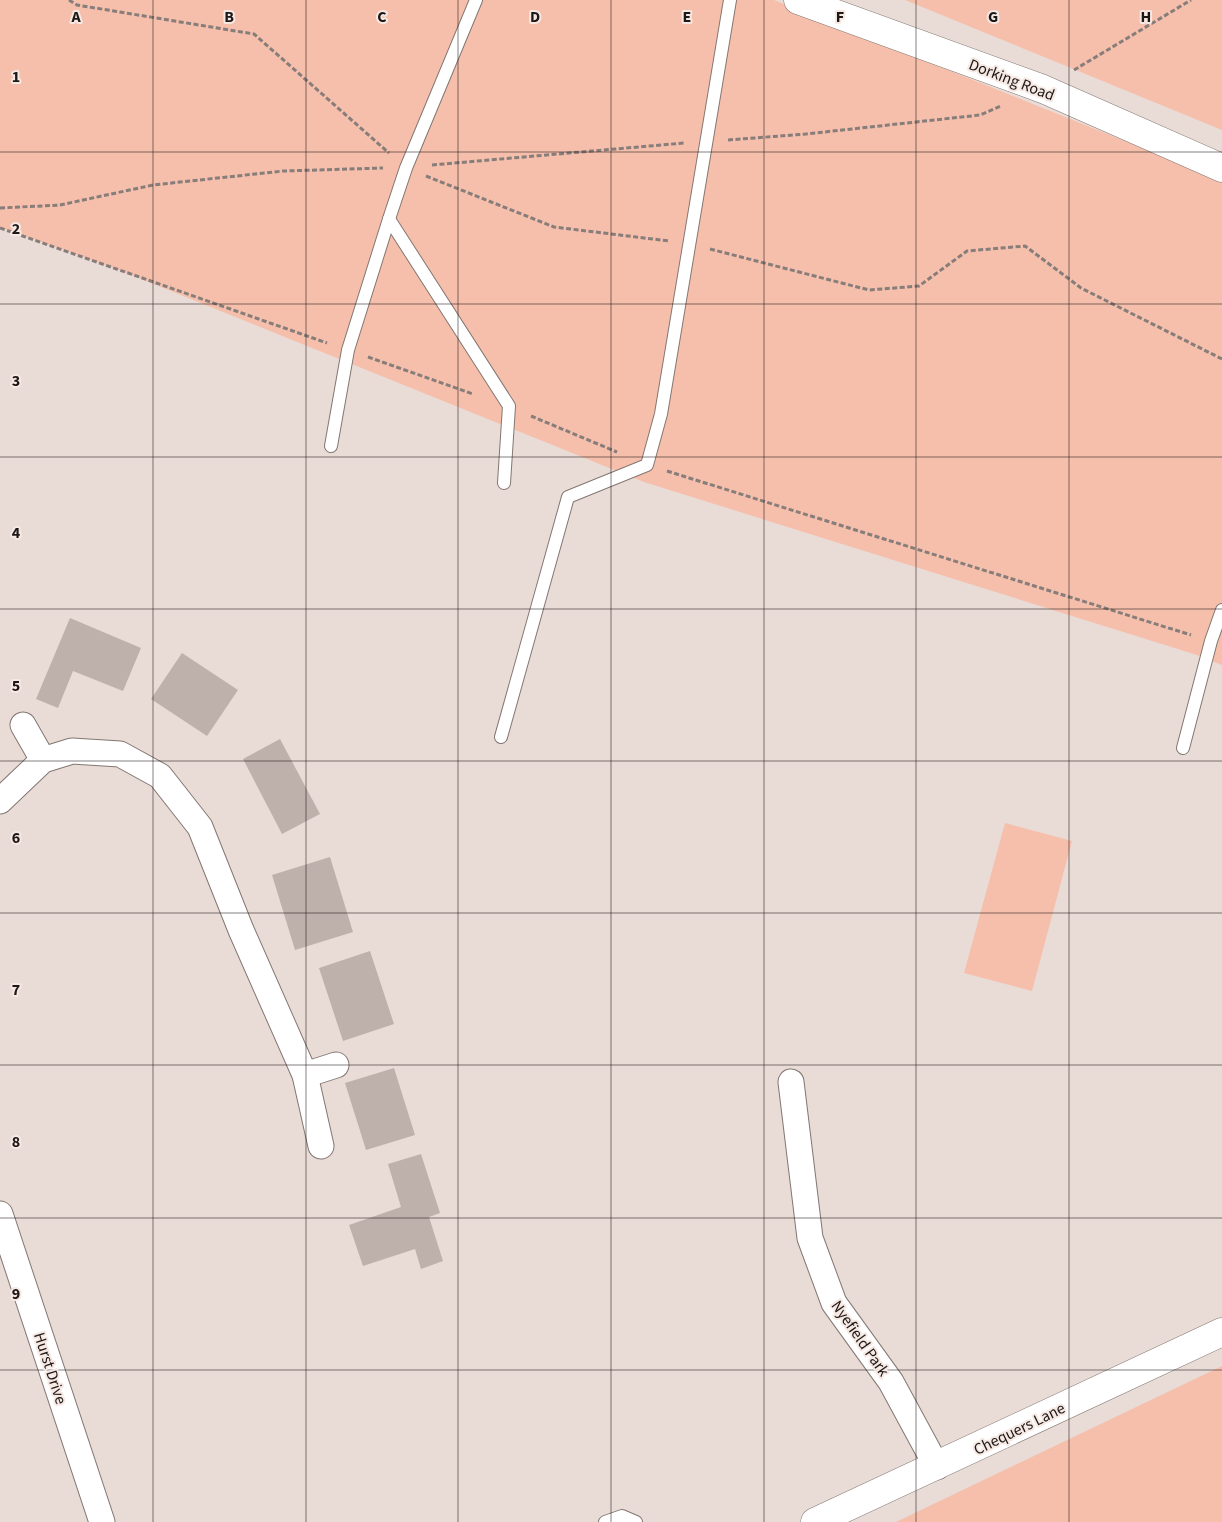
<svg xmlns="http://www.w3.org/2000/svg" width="1222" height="1522" font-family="'Source Sans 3',sans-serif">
	<rect width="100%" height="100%" fill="#e9dbd6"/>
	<!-- green -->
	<g fill="#f6bfab">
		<path d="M0 0H774L1222 180V665L1197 655 644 482 119 270 0 227Z"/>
		<path d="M905 0H1222V130Z"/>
		<path d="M1005 823 1072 841 1032 991 964 973Z"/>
		<path d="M1222 1366V1522H896Z"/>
	</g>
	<!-- building -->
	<g fill="#beb1ac">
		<path d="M70 618 141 648 123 691 73 671 58 708 36 699Z"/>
		<path d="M182 653 238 690 207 736 151 699Z"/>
		<path d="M280 739 320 814 282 834 243 759Z"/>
		<path d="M330 857 353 932 295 950 272 875Z"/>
		<path d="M370 951 394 1024 343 1041 319 968Z"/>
		<path d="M394 1068 415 1135 366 1150 345 1083Z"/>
		<path d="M421 1154 440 1213 429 1217 443 1261 421 1269 415 1249 363 1266 349 1225 401 1207 388 1164Z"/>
	</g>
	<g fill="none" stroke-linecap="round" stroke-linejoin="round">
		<defs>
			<g id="service">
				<path d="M389 219 509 406 504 483"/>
				<path d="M331 446 348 350 389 219 406 168 476 0"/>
				<path d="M501 737 568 497 647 465 661 414 730 0"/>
				<path d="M1183 748 1211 641 1222 610"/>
				<path d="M605 1522 622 1516 636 1522"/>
			</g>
			<g id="minor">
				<path d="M23 725 43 760"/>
				<path d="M0 801 43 760 72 751 120 754 160 776 200 827 241 930 305 1075 321 1146"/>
				<path d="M305 1075 336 1065"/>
				<path d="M791 1082 810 1238 834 1303 891 1382 937 1467"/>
				<path d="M0 1214 102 1522"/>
			</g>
			<g id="secondary">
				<path d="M798 0 1043 89 1222 168"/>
				<path d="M815 1522 1222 1332"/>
			</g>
		</defs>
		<!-- service casing -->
		<use href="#service" stroke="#837772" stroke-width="14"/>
		<!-- minor casing -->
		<use href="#minor" stroke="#837772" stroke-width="27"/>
		<!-- secondary casing -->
		<use href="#secondary" stroke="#837772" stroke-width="29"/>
		<!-- path -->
		<g stroke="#877d7a" stroke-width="3" stroke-dasharray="5 2.5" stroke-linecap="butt">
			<path d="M69 0 77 5 254 34 389 153"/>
			<path d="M1074 70 1191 0"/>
			<path d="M728 140 806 134 980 115 1001 106"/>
			<path d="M432 165 684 143"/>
			<path d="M426 176 554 227 669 241"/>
			<path d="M0 208 60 205 153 185 283 171 383 168"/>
			<path d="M0 228 327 343"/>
			<path d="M710 249 869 290 919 286 967 251 1025 246 1081 288 1222 359"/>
			<path d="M368 357 473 394"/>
			<path d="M531 416 617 452"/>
			<path d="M667 471 1191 635"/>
		</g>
		<!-- service -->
		<use href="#service" stroke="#fff" stroke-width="12"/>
		<!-- minor -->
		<use href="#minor" stroke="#fff" stroke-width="25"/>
		<!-- secondary -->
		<use href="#secondary" stroke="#fff" stroke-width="28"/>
	</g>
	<!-- grid -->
	<path fill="none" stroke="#1d1816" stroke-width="1" stroke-opacity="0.55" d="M153 0V1522M306 0V1522M458 0V1522M611 0V1522M764 0V1522M916 0V1522M1069 0V1522M0 152H1222M0 304H1222M0 457H1222M0 609H1222M0 761H1222M0 913H1222M0 1065H1222M0 1218H1222M0 1370H1222"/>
	<g text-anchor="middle" stroke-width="4" stroke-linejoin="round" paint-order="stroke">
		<!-- street labels -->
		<g font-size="16" fill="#1d1816" stroke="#f6e8e3">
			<text transform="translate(1012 79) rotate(21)" y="6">Dorking Road</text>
			<text transform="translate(861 1338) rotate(55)" y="6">Nyefield Park</text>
			<text transform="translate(51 1368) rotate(72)" y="6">Hurst Drive</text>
			<text transform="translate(1019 1428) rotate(-26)" y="6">Chequers Lane</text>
		</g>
	</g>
	<g font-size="16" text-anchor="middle" font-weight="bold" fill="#1d1816" stroke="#f6e8e3" stroke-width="4" stroke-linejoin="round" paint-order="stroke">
		<text x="76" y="22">A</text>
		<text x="229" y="22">B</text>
		<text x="382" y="22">C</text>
		<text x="535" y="22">D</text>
		<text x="687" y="22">E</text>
		<text x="840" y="22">F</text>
		<text x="993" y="22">G</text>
		<text x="1146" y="22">H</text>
		<text x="16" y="82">1</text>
		<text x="16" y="234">2</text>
		<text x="16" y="386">3</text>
		<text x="16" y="538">4</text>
		<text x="16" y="691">5</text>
		<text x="16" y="843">6</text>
		<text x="16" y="995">7</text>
		<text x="16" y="1147">8</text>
		<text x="16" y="1299">9</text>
	</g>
</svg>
